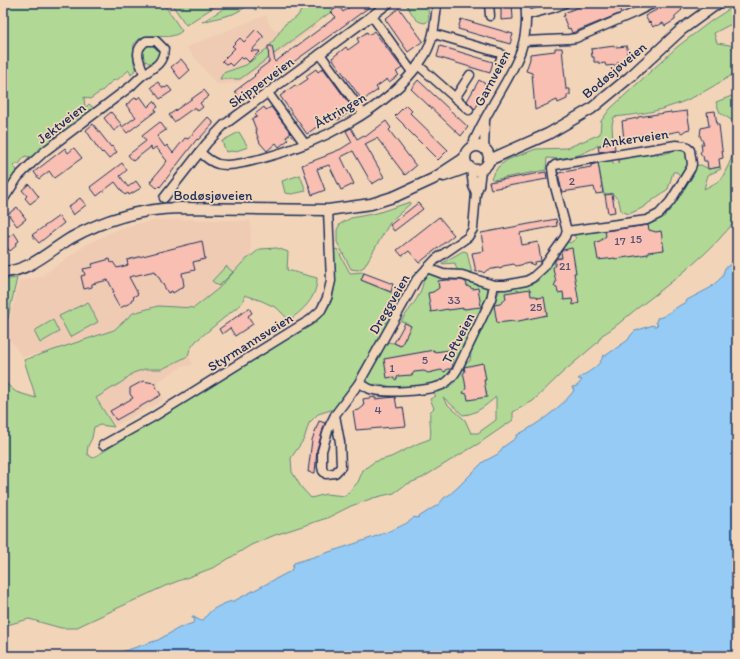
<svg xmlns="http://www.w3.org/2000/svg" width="740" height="659" font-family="Itim,sans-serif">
	<rect width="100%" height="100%" fill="#f2d5b8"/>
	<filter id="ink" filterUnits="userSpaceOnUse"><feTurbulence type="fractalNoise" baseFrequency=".025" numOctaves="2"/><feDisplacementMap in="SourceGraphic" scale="8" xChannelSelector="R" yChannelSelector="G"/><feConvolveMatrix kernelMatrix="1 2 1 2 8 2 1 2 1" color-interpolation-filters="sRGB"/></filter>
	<g filter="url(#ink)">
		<!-- built -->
		<g fill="#f0cbb4">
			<path d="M266 15 270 25 275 29 278 30 314 16 316 27 241 82 220 85 215 83 186 47Z"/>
			<path d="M190 219 251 221V279L182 350 190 357 193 364 189 366H183L159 381 158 389 164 400 115 426 86 380 54 351 22 357 6 334 19 281 40 277 87 244 120 228 141 223 160 220Z"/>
		</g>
		<!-- green -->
		<g fill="#b1d995" stroke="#66847a" fill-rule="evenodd">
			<path d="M3 3H66L67 5 70 3H163L182 31C169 42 152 32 141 38 138 39 136 43 134 44L133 55 135 70 131 75 129 70 117 80 112 81 103 90 90 99 84 97 85 108 89 104 95 109 58 138 52 131 50 134 55 139 34 155 30 157 25 156 19 164H15L13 166 18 171 3 194Z"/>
			<path d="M171 3H220L186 25Z"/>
			<path d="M233 3H267L255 10 252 4 233 14 202 22Z"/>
			<path d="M306 3H343L240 79H220L223 73 246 65 269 47 285 24 297 17Z"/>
			<path d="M411 3H425L428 9 429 20 425 23C414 22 413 14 407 6Z"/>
			<path d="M737 4V21L714 33 717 43 730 45 737 54V72C715 85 693 100 668 107 651 113 632 115 614 117L612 125 613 142 598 145 594 148 579 155 559 159 547 158 546 170 493 180 491 178 498 167 507 160 536 149 567 148 600 134 601 121 610 109 677 47 711 21Z"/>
			<path d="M151 43 157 46 160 52 155 63C149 64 146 62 142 58 141 47 141 48 151 43Z"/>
			<path d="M737 94V218C712 252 673 281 639 307 627 316 615 328 602 335L597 343 562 373 533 401 513 412V420L478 444 456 457 422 478 405 485 394 493 373 498 351 506 327 518 275 535 251 545 215 567 165 586 75 628H61L29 619 3 626V381L16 392 36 398 24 360 114 330 133 313 158 306 194 308 219 288 243 262 260 249 277 248 288 252 287 270 317 278C317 297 304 310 289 320L277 308 262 301 245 295 242 303 196 341 190 349 188 356 162 369H145L133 373 122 382 96 398 114 427 100 425 94 427 92 438 88 446 87 454 93 458 295 333C340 311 335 294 334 250L337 249 350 273 364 272 361 280 392 293 402 295 393 314 352 386 334 409 318 414 309 423 304 439 291 458 292 472 301 487 311 498 326 494 345 496 358 482 363 470 374 462 391 457 419 443 430 439C432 430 429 421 430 412L434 408 430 399 436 396 432 391 462 365 470 361 471 354 468 350 477 336 501 288 521 284 525 286 538 281V276L543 274 544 272 555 258 562 257 563 248 567 241 570 243 576 239 573 233 611 227 612 229 655 220 686 181H690L694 174V166L701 165 709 169 720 167 721 169 708 175 704 189 721 180 729 164 735 148 733 121 720 113 716 102ZM443 397 463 415C477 414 486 405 496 397V420L478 433H471L465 420 446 403Z"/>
			<path d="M239 132 248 147 233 152 232 151 226 152 222 141Z"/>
			<path d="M674 148H682L688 152V166L681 177 677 172H673L668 189 642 208 629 214 621 211 619 201 612 193 604 195 598 162 612 160 613 164 619 163 618 158 653 151 658 155 671 152Z"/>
			<path d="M300 175 306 191 292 194 285 193 282 181Z"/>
			<path d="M410 202 411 203 391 221 364 267 358 270 351 269 337 242V230L340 224 351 218 377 213Z"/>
			<path d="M463 251 467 252 472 274C463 273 456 273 455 263L441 264Z"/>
			<path d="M226 266 233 272 219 286 212 281Z"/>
			<path d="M429 273 461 277 486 286 489 295 465 349 461 351 455 362 457 367 440 384 394 390C388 385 380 383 371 385L365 378 385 342 394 343 400 346 411 326 401 321C411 307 424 293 424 275Z"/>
			<path d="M17 278 3 340V280Z"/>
			<path d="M88 302 98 322 70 337 59 316Z"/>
			<path d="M53 320 59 332 40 343 34 331Z"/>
		</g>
		<!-- water -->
		<path fill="#95cbf4" stroke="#648db8" d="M737 260V656H109L158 640 179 628 193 623 195 619 192 618V616L201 621C205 619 205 617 208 614 211 609 228 601 234 601L285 574 291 571 294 563C312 557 409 529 414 517L417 518 439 504 445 497 449 495 457 488 483 462 498 454 503 447 516 438 517 435C537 425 559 409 573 392L574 389 572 388V387L577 386 582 380 578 379C587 372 601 367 603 355L605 356 628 340 631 335 635 331 653 325 654 326H656L658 324 656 323 657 318 662 317 682 304 686 303 687 300 710 288 722 277 725 268Z"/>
		<!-- building -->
		<g fill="#f8bfb2" stroke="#1b2f5e">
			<path d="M355 3H375L241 100 235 91 255 76 254 75 258 72 257 71 269 62 268 46H272L275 62 336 17 331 12 339 6 343 12Z"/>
			<path d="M501 3H512L513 19 501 20Z"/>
			<path d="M588 3H618L621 13 572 33 570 28 568 29 563 16H565L564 13Z"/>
			<path d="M663 3H678L682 10 675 16V20L665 26 663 23 657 26 656 25 653 27 650 22 649 23 645 16 658 9 657 8Z"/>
			<path d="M399 8 423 41 408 52 385 19Z"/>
			<path d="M461 19 513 34 510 44 458 29Z"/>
			<path d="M256 29 263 36V38L251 51H260L249 62 245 58 243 59 241 57 232 66 229 63 227 65 222 61 235 48 232 46 240 38 244 42Z"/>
			<path d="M374 31 402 68 396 72 399 75 389 82 387 79 376 87 378 90 372 94V93L363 101 332 58 346 47 348 50 359 42 357 39 367 32 369 35Z"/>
			<path d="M440 46 493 62 490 73 437 57Z"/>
			<path d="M615 46 616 47 627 46V59H623V62H618L617 65 606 66 605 63 599 64V62H594V57H592L591 49Z"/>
			<path d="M555 48H562L566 89H570V95H567V99L558 103 557 100 535 110 532 73 526 71 530 59V54L555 51Z"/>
			<path d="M181 59 190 70 180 79 171 67Z"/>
			<path d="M323 68 351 106 345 109 348 113 338 120 336 116 329 121 327 119 307 134 280 96 295 85 296 87 308 79 306 76 316 69 318 72Z"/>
			<path d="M418 80 468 127 461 136 411 89Z"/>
			<path d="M479 80 489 86 475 109 467 101Z"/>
			<path d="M158 82 163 88 164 87 165 88 168 86 172 91 160 99 151 87Z"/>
			<path d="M204 90 209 96 200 103 203 107 198 111 195 107 174 122 169 115Z"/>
			<path d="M140 96 148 107 154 101 158 107 155 109 156 111 127 133 122 127 136 117 126 105 136 97 137 99Z"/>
			<path d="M406 105 412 111 410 113 448 150 438 160 404 126V125L395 116Z"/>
			<path d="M264 107 266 110 271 107 291 133 286 137 288 140 279 147 276 143 267 151 260 143 256 132H257L252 119 257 117 255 114Z"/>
			<path d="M687 111 690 129 686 130 682 133 679 131 665 134 663 132 651 134 650 137 641 134V137L635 138 634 142 630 139 624 140 622 121 638 118V117L671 112V113Z"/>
			<path d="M715 111 717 125H719L723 158 719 159 720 167 708 169 707 161H704L703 156 700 153 702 150 701 144H704L700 136 701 128 709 126 707 112Z"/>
			<path d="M111 112 122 125 114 131 104 118Z"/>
			<path d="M208 117 213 122V124L198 140 197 139 160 187 159 186 157 188 150 182 167 161 156 147 152 150 151 147 133 161 128 155 146 141 142 136 160 122 166 130 157 136 165 147 167 145 173 153 185 138 188 139Z"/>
			<path d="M386 121 391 128 389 130 416 166 405 175 377 138 365 144 384 177 372 184 353 151 341 157 354 184 341 190 329 165 317 169 325 190 312 195 302 165 326 156V155L341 149 352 142 346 131 351 128 357 139 364 135 365 137Z"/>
			<path d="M93 124 111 147 112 146 117 152 109 159 103 152 102 153 97 147 86 130Z"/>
			<path d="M614 143 615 149 599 152 598 146Z"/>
			<path d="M65 148 68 153 74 148 82 158 54 178 49 171 39 179 34 172Z"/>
			<path d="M122 163 127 170 120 176 128 187 136 181 141 188 129 195 128 193 125 195 115 182 97 196 90 187Z"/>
			<path d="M598 163 603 193 596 194 594 187 562 192 558 173 591 167V165Z"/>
			<path d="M546 172 547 179 491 189 489 182Z"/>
			<path d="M29 184 39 197 30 204 25 198 27 196 22 190Z"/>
			<path d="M612 194 615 212 608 213 605 195Z"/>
			<path d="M80 198 86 205 73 215 68 207Z"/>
			<path d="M418 203 423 209 394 231 390 225Z"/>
			<path d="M17 207 26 219 17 226 8 214Z"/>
			<path d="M59 216 64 223 39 243 38 242 32 235Z"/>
			<path d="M439 217 454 235 419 263 409 251 402 256 397 250Z"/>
			<path d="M556 219 557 226 520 233 522 245 538 242 541 261 535 262 534 265 529 263 516 266 514 264 503 266 501 269 498 268 487 270 484 273 481 271 476 272 472 253 484 251 481 233Z"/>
			<path d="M648 225 649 230 656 232 661 231 664 250 648 252V254L615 259V258L598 260 595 242 600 241 606 236 605 231Z"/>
			<path d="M3 230 9 237 14 233 18 239 19 241 15 244 16 246 10 251 3 243Z"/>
			<path d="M202 241 205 259 193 262 195 270 182 273 184 286 173 293 172 291 168 293 155 271 129 277 138 294 133 297 134 298 131 300 132 302 120 308 113 296 114 295 113 292H114L108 280 92 284V287L84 289 81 276 85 275 83 269 93 267 92 264 110 259 111 263 113 262 117 268 128 265 127 260Z"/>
			<path d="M572 248 576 273H574L579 303 573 305 572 299 564 300 563 292 558 293 557 287 554 286 556 282 553 268 555 265V261L556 259 562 258 561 252 563 250Z"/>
			<path d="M364 273 393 284 391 292 361 280Z"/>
			<path d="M446 280H461L466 282 467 286 473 289 478 288 481 307 464 309V308L448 310V309L431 312 428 293 433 292 439 288 438 281Z"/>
			<path d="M530 289 531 296H536L538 298 544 297 547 315 514 322V321L497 323 494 305 500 304 506 299 505 293Z"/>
			<path d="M249 308 252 313 248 316 253 324 235 336 230 328 222 334 219 329Z"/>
			<path d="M405 323 411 326 401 346 394 343Z"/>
			<path d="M434 350V352L450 350 453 366 451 369H447L445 372 441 370 428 373 424 371 414 372 412 375 398 376 396 380 392 377 387 378 384 359Z"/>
			<path d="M483 363 486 380H484L487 397 468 400 467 394 463 393 466 388 464 376 463 374 465 372 464 367Z"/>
			<path d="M143 381 154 383 161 395 116 420 110 411 133 398 130 394V388Z"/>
			<path d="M375 397V399L395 397 397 408 403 407 406 426 356 430 353 411 359 410 364 406 363 399Z"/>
			<path d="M319 421 325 423 317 449 315 473 308 472 312 440Z"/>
		</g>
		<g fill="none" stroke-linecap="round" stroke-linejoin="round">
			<defs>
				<g id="minor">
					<path d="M489 3 490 16"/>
					<path d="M527 15 553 8 565 3"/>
					<path d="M372 16 412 72"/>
					<path d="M434 34 500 53 502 56 500 61"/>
					<path d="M524 41 569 39 576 38 636 12 654 3"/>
					<path d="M320 54 363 113"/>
					<path d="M418 65 469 110"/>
					<path d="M268 93 305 144"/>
					<path d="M455 98 470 75"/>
					<path d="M471 148C477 133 484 120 492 106 512 70 531 47 525 3"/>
					<path d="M484 149 485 120"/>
					<path d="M200 152C205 157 211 162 218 164 231 167 247 162 260 159 317 144 387 110 421 61 434 43 435 24 437 3"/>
					<path d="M476 193 479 186 481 170"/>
					<path d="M164 198 207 143 224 125 389 3"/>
					<path d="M3 200 18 177 32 163 45 151 131 86C135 82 139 78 144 74 154 67 163 64 164 49L156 41H146C132 51 140 61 144 74"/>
					<path d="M427 268 443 274 462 275 494 285H505L526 281 532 278 543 268 565 237 567 231 647 220 659 214 670 202 691 168 692 164 690 150 685 146 676 145 555 165 552 168 554 183 567 231"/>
					<path d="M359 383C363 385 366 387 370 389 384 394 432 391 444 384 450 380 454 375 457 370L491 299 494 285"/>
					<path d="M335 415 340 442 341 467 335 473 326 474 323 471 322 467V451L329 427 335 415 359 383 417 279 436 259 468 237 473 229 476 193 473 186 471 169"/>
					<path d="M103 445 153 417 295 329 310 320 321 310 327 298 331 281 328 210"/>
				</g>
				<g id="tertiary">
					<circle cx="477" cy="158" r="12"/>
					<path d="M489 160 548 134 591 109 630 77 681 30 718 3"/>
					<path d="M444 176 469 167"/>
					<path d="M3 272C30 271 49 251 71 238 105 219 140 209 179 208L328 210 371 204 396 196 433 179 465 158"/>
				</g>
			</defs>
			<!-- minor casing -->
			<use href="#minor" stroke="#1b2f5e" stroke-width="11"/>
			<!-- tertiary casing -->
			<use href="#tertiary" stroke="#1b2f5e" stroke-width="13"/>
			<!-- minor -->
			<use href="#minor" stroke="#f2d5b8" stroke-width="8"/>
			<!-- tertiary -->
			<use href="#tertiary" stroke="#f2d5b8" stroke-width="10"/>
		</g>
	</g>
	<g text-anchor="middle" stroke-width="3.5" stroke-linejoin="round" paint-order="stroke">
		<!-- number labels -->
		<g font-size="12" fill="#525373">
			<text x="572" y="185">2</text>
			<text x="636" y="243">15</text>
			<text x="620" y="245">17</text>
			<text x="565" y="270">21</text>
			<text x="454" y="304">33</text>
			<text x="536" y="311">25</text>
			<text x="425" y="364">5</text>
			<text x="392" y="372">1</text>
			<text x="378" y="414">4</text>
		</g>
		<!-- street labels -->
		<g font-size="14" fill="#1b2f5e" stroke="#f2d5b8">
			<text transform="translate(614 70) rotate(-40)" y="5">Bodøsjøveien</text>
			<text transform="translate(492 78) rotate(-62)" y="5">Garnveien</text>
			<text transform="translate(261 82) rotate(-36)" y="5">Skipperveien</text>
			<text transform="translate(340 110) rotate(-30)" y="5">Åttringen</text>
			<text transform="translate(61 123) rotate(-38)" y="5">Jektveien</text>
			<text transform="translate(635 138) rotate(-8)" y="5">Ankerveien</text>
			<text x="213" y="200">Bodøsjøveien</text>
			<text transform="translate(389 304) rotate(-60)" y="5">Dreggveien</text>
			<text transform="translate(458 338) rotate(-63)" y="5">Toftveien</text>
			<text transform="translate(250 342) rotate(-32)" y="5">Styrmannsveien</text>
		</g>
	</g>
	<!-- margin -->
	<rect width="740" height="659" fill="none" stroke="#f2d5b8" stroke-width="16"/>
	<rect x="8" y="8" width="724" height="643" fill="none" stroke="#1b2f5e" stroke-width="1.5" filter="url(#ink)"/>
</svg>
